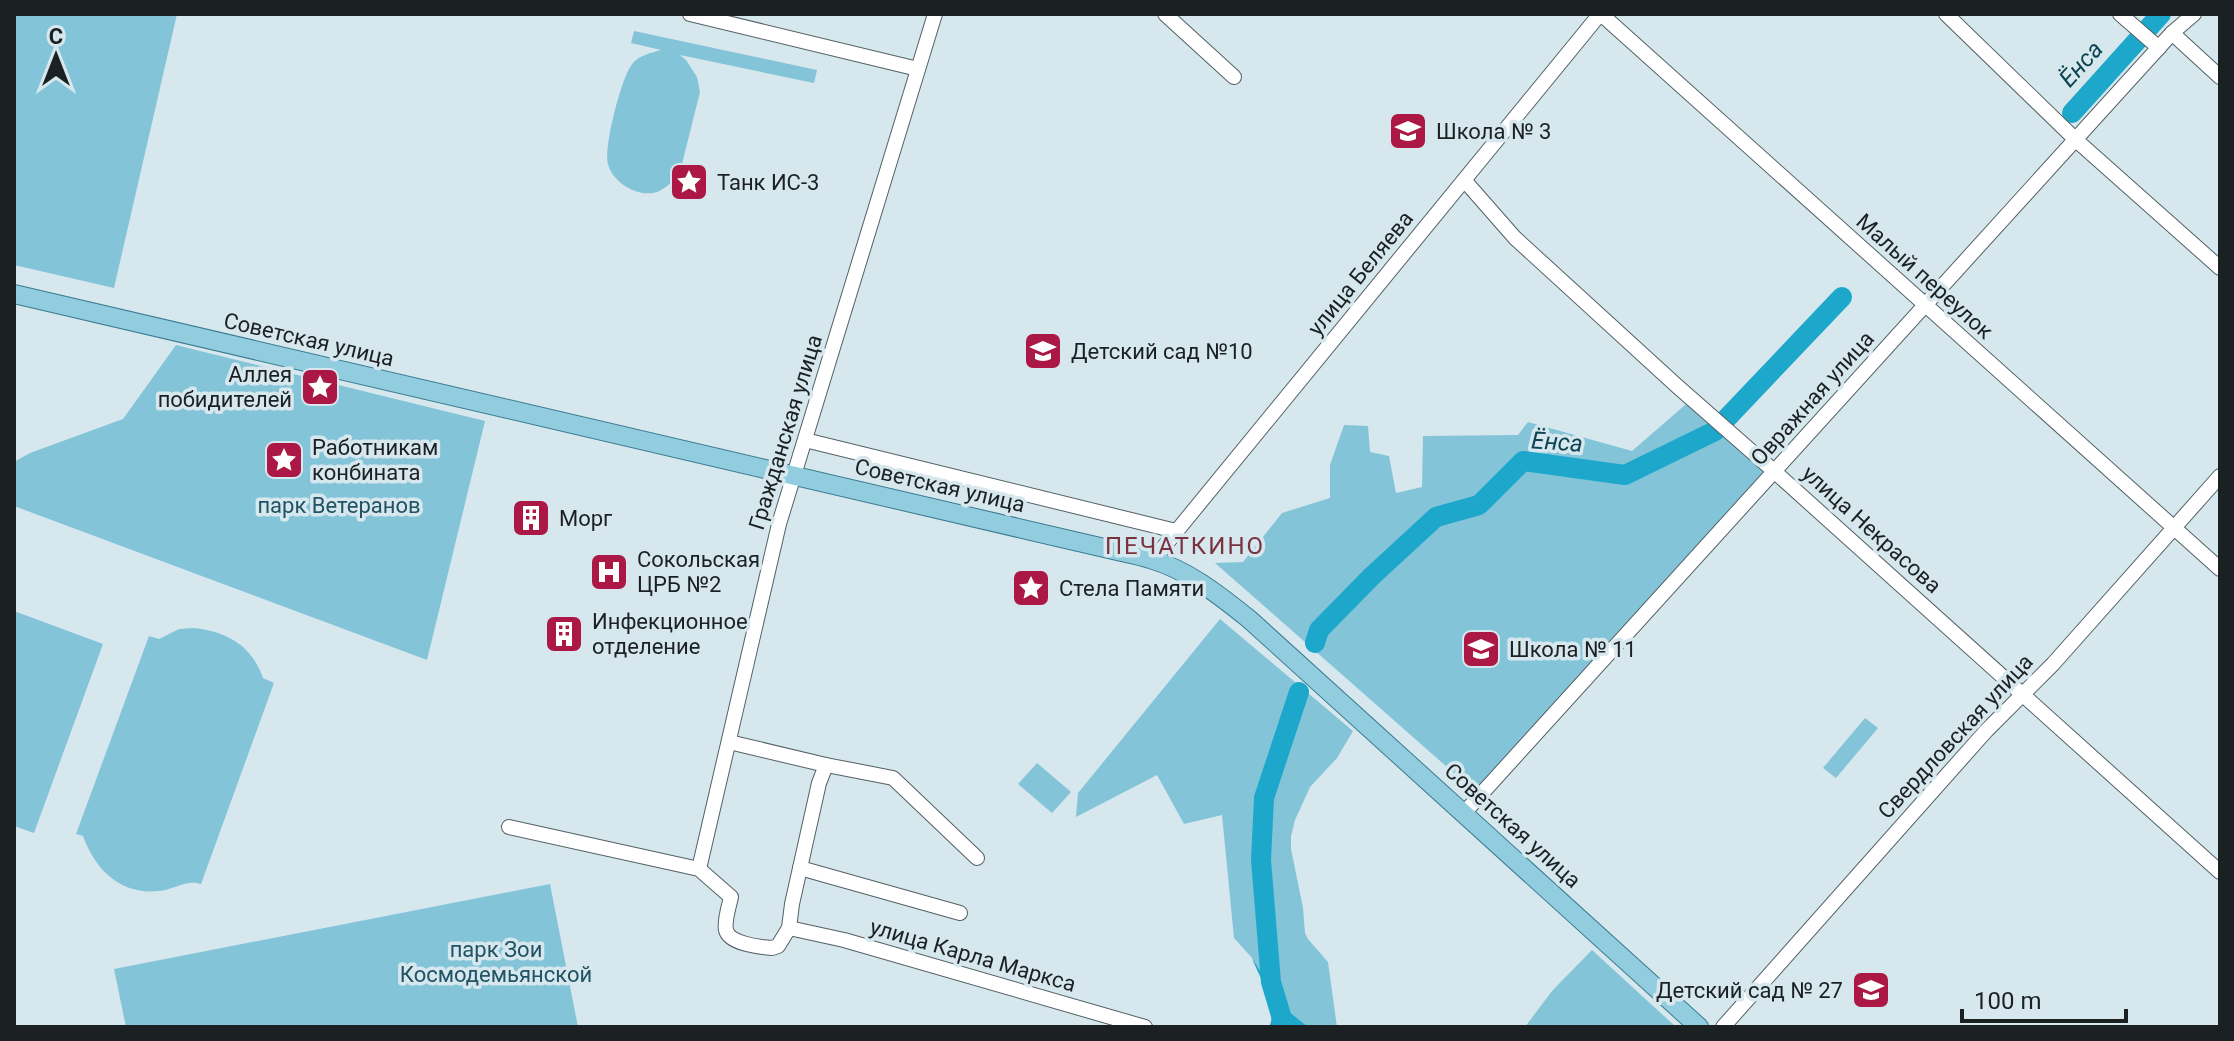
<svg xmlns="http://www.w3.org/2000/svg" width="2234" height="1041" font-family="Roboto,sans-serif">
	<rect width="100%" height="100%" fill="#d6e7ed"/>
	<!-- green -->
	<g fill="#84c4d9">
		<path d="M14 14H177L114 288 14 265Z"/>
		<path d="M634 31 817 70 814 83 680 55 686 60 697 77 700 92 680 172C674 180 667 188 657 192 638 198 613 183 608 164 603 149 622 74 633 63 640 55 651 53 661 50L631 43Z"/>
		<path d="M176 345 485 421 427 660 14 506V462L30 453 123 419Z"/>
		<path d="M1692 399 1775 472 1480 796 1215 563 1243 562 1282 513 1330 498V465L1344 425 1368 426 1370 452 1389 456 1396 493 1422 487 1423 436 1518 435 1528 422 1632 451Z"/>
		<path d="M14 611 103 644 34 833 14 826Z"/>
		<path d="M1220 619 1353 731 1337 758 1310 787 1295 820 1291 836V849L1303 908 1305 933 1308 939 1328 962 1337 1027H1308L1276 1001 1271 982 1266 980 1252 958 1234 938 1222 815 1184 824 1157 775 1076 817 1078 793Z"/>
		<path d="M193 628C227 631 252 646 263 678L274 683 201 884C187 880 178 887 165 890 124 898 96 872 83 836L76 834 149 636 159 639 179 629Z"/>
		<path d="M1865 718 1878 728 1836 778 1823 768Z"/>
		<path d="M1037 763 1071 792 1052 813 1018 784Z"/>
		<path d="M550 884 578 1027H126L114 969Z"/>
		<path d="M1592 950 1676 1027H1525L1552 991Z"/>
	</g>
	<!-- water -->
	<path fill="#1da8cb" d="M1252 958 1266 980 1271 982 1276 1001 1308 1027H1269C1279 1007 1259 977 1252 958Z"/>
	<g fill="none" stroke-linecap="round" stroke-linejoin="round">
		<!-- river -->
		<g stroke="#1da8cb" stroke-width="20">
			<path d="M2072 113 2161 14"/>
			<path d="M1727 418 1842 297"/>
			<path d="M1315 643 1319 630 1372 576 1436 517 1479 505 1523 461 1625 475 1715 431"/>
			<path d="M1282 1027 1283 1022 1271 982 1261 860 1264 798 1299 692"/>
		</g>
		<defs>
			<g id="minor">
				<path d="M690 14 918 69"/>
				<path d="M1165 14 1234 77"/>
				<path d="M1601 14 2220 569"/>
				<path d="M1946 14 2076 140 2220 268"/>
				<path d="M2120 14 2159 48"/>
				<path d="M2172 33 2220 77"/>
				<path d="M1465 181 1515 238 1677 386 1775 472 2220 872"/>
				<path d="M805 440 1176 531"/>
				<path d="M1153 560 1600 14"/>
				<path d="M729 742 826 765 893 778 977 858"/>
				<path d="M1464 813 2172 33 2194 14"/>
				<path d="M509 827 699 869 731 897C729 906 724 921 726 930 729 944 760 947 772 948L778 946 789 928 792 904 819 783 826 765"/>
				<path d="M800 868 960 913"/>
				<path d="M699 869 779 524 935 14"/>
				<path d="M789 928 844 940 1145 1027"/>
				<path d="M1723 1027 1986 731 2053 664 2220 476"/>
			</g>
			<path id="major" d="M14 294 1113 550C1125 553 1138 555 1150 559 1188 570 1219 595 1249 619L1699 1027"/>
		</defs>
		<!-- minor casing -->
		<use href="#minor" stroke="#536166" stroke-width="16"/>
		<!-- major casing -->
		<use href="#major" stroke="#3a7b90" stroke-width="20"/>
		<!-- minor -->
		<use href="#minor" stroke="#fff" stroke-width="14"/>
		<!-- major -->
		<use href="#major" stroke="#92cddf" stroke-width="18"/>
	</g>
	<!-- icons -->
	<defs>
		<symbol id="school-square" viewBox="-11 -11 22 22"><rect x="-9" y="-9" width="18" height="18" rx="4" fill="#ac1845" stroke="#d6e7ed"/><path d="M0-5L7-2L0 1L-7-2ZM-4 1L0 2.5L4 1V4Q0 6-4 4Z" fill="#fff"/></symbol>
		<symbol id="sight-square" viewBox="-11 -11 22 22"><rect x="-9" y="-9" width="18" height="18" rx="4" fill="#ac1845" stroke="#d6e7ed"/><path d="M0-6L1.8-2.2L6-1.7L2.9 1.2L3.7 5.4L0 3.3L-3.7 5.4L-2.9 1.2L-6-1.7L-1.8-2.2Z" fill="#fff"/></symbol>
		<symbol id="building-square" viewBox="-11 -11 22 22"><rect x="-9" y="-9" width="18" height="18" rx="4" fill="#ac1845" stroke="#d6e7ed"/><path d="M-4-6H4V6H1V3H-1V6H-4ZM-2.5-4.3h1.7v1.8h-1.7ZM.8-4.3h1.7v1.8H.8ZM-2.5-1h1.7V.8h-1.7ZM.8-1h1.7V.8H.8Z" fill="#fff"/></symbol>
		<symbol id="hospital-square" viewBox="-11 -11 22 22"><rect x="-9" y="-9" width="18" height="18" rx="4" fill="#ac1845" stroke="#d6e7ed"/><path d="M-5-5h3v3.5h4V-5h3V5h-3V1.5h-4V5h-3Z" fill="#fff"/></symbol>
	</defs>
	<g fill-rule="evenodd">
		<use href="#school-square" x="1386" y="109" width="44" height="44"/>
		<use href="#sight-square" x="667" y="160" width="44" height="44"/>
		<use href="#school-square" x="1021" y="329" width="44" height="44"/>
		<use href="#sight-square" x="298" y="365" width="44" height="44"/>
		<use href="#sight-square" x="262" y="438" width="44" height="44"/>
		<use href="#building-square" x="509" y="496" width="44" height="44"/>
		<use href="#hospital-square" x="587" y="550" width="44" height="44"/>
		<use href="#sight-square" x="1009" y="566" width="44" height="44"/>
		<use href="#building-square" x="542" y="612" width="44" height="44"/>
		<use href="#school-square" x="1459" y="627" width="44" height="44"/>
		<use href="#school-square" x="1849" y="968" width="44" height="44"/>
	</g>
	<g text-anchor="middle" stroke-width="7" stroke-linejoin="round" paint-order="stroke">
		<!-- poi labels -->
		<g font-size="22" fill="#1b2123" stroke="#d6e7ed" text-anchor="start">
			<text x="1436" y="139">Школа № 3</text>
			<text x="717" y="190">Танк ИС-3</text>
			<text x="1071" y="359">Детский сад №10</text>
			<text x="292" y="382" text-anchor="end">Аллея<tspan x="292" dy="25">побидителей</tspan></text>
			<text x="312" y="455">Работникам<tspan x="312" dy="25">конбината</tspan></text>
			<text x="559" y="526">Морг</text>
			<text x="637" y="567">Сокольская<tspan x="637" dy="25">ЦРБ №2</tspan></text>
			<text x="1059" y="596">Стела Памяти</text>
			<text x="592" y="629">Инфекционное<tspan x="592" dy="25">отделение</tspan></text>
			<text x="1509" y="657">Школа № 11</text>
			<text x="1843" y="998" text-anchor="end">Детский сад № 27</text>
		</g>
		<!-- street labels -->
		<g font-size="22" fill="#1b2123" stroke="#d6e7ed">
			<text transform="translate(1360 273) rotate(-51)" y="8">улица Беляева</text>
			<text transform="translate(1925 276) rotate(42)" y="8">Малый переулок</text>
			<text transform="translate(309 339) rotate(13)" y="8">Советская улица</text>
			<text transform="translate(1812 398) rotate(-48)" y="8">Овражная улица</text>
			<text transform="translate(785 432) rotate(-73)" y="8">Гражданская улица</text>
			<text transform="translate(940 485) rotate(13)" y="8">Советская улица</text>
			<text transform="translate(1872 529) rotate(42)" y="8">улица Некрасова</text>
			<text transform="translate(1955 736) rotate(-47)" y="8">Свердловская улица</text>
			<text transform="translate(1513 825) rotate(42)" y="8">Советская улица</text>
			<text transform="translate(973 955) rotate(16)" y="8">улица Карла Маркса</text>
		</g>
		<!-- park labels -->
		<g font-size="22" fill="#205363" stroke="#d6e7ed">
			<text x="339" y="513">парк Ветеранов</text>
			<text x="496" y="957">парк Зои<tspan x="496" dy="25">Космодемьянской</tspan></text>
		</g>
		<!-- water labels -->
		<g font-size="24" font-style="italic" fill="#0c4352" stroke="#d6e7ed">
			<text transform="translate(2081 64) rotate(-48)" y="8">Ёнса</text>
			<text transform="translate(1557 442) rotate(4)" y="8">Ёнса</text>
		</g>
		<!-- neighbourhood labels -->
		<g font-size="24" letter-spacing="2" fill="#79323f" stroke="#d6e7ed">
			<text x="1185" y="554">ПЕЧАТКИНО</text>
		</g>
	</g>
	<!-- border -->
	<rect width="2234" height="1041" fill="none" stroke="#1b2123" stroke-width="32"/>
	<!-- north arrow -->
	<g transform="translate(56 56)" stroke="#d6e7ed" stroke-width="6" paint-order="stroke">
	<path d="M0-6L14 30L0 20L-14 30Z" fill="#1b2123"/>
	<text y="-12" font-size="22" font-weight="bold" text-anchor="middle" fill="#1b2123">С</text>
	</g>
	<!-- scale -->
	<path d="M1962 1009v12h164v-12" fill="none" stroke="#1b2123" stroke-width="4"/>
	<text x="1974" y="1009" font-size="24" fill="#1b2123" stroke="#d6e7ed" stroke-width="6" paint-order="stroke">100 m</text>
</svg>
